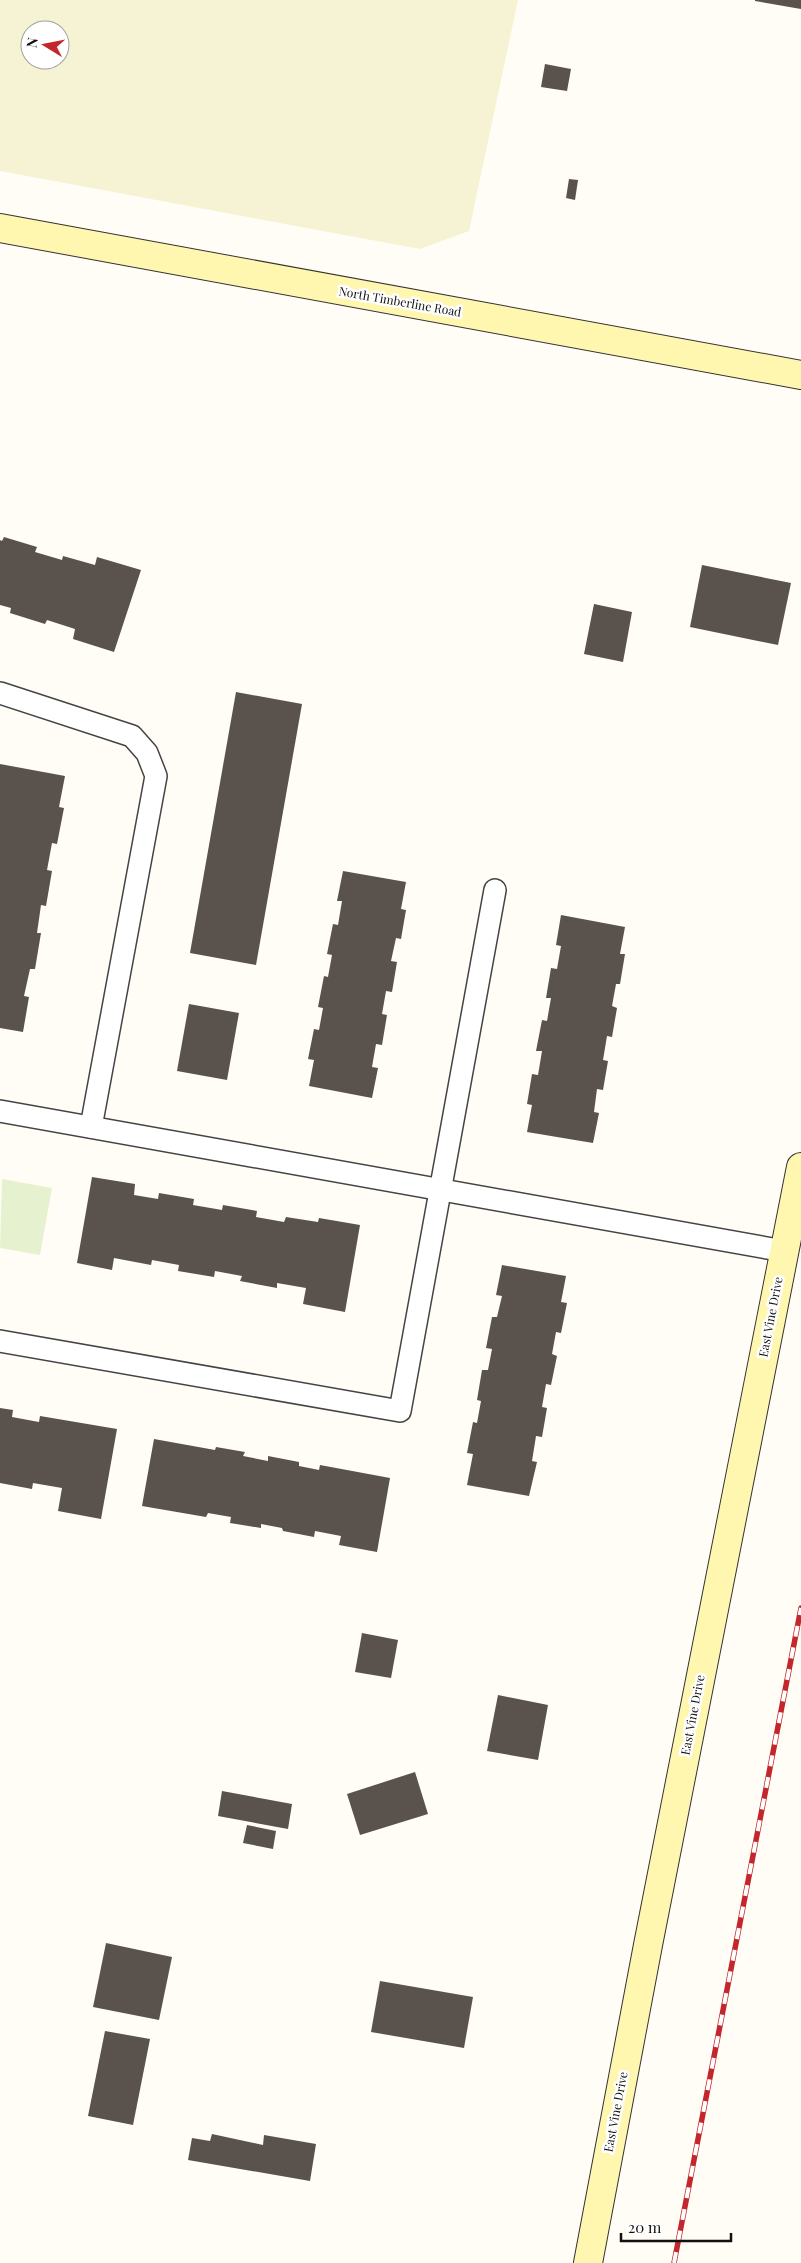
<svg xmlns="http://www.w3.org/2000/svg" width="801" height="2263" font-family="'Playfair Display',serif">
	<rect width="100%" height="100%" fill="#fffdf5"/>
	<!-- farmland -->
	<path fill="#f6f3d4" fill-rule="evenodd" d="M0 0H518L469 231 420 249 0 171ZM30 30H60V60H30Z"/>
	<!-- pitch -->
	<path fill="#e6f2cf" d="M2 1179 52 1188 40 1255 0 1248Z"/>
	<!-- building -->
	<g fill="#5a524d">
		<path d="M755 0H801V9L755 1Z"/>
		<path d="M545 64 571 69 567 91 541 87Z"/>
		<path d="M569 179 578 180 575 200 566 198Z"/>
		<path d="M4 537 37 547 35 552 62 560 63 556 95 565 97 557 141 570 114 652 73 639 75 629 47 620 45 624 10 613 11 608 0 605V540L2 541Z"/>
		<path d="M702 565 791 583 778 645 690 627Z"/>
		<path d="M594 604 632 612 623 662 584 654Z"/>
		<path d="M236 692 302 704 256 965 190 953Z"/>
		<path d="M0 764 65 776 59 807 64 808 57 844 52 843 47 870 52 871 46 906 41 905 37 933H41L35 969H30L24 996 29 997 23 1032 0 1028Z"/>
		<path d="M343 871 406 882 401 909 406 910 401 939 396 938 391 961 397 962 392 992 386 991 382 1014 387 1015 382 1045 376 1044 372 1067 378 1068 372 1098 309 1086 314 1060 308 1059 314 1029 319 1030 323 1008 318 1007 324 976 328 977 332 955 327 954 333 924 338 925 342 901H337Z"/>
		<path d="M561 915 625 927 620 954H625L620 984H616L612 1006 617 1008 612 1037 607 1036 603 1060 608 1061 603 1090 597 1089 594 1112 599 1113 593 1143 527 1132 532 1105 527 1104 532 1074 538 1075 542 1051H536L542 1020 547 1021 551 998H546L551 968 557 969 561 946 556 945Z"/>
		<path d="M189 1004 239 1013 227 1080 177 1071Z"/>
		<path d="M92 1177 135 1184 134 1195 158 1199 159 1193 194 1199 193 1205 222 1210 223 1205 257 1211 256 1217 284 1222 286 1217 318 1222 319 1218 360 1225 345 1312 303 1304 306 1288 277 1283V1288L240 1281 242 1276 215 1271 214 1277 178 1271 179 1265 152 1260 151 1265 114 1258 112 1270 77 1263Z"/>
		<path d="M502 1265 566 1276 561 1302 567 1303 561 1333 556 1332 552 1354 557 1356 551 1385 546 1384 542 1407 547 1408 542 1437 536 1436 532 1461 537 1462 529 1496 467 1485 473 1454 467 1453 473 1422 477 1423 481 1401 477 1400 482 1370H488L492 1349 486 1348 492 1317H497L502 1296 496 1295Z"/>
		<path d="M0 1408 13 1410 12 1417 39 1422 40 1416 117 1429 101 1519 58 1511 62 1488 33 1483 32 1489 0 1483Z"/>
		<path d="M154 1439 215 1450 216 1447 245 1452 243 1456 268 1461V1456L299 1462V1466L319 1470 320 1465 390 1478 377 1552 339 1545 341 1536 315 1531 314 1537 283 1531 282 1528 261 1524V1528L230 1523 231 1517 208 1513 206 1517 142 1506Z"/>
		<path d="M362 1633 398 1640 391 1678 355 1672Z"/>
		<path d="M498 1695 548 1705 538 1760 487 1751Z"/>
		<path d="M415 1772 428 1814 360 1835 347 1794Z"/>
		<path d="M222 1791 292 1804 288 1829 218 1816Z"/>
		<path d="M247 1825 276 1831 273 1849 243 1843Z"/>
		<path d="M106 1943 172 1957 159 2020 93 2007Z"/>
		<path d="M380 1981 473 1997 464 2048 371 2032Z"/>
		<path d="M105 2031 150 2039 133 2125 88 2116Z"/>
		<path d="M212 2134 263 2145 264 2135 316 2144 310 2181 188 2160 192 2138 210 2141Z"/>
	</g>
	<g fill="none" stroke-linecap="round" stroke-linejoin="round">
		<defs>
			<g id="lane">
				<path d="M0 693 132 736 147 753 156 776 91 1127"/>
				<path d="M0 1111 784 1251"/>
				<path d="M0 1341 400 1411 495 890"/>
			</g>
			<g id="secondary">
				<path d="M0 228 801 375"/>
				<path d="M588 2263 648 1945 801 1167"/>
			</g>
		</defs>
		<!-- lane casing -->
		<use href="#lane" stroke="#444" stroke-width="24"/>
		<!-- secondary casing -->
		<use href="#secondary" stroke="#333" stroke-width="30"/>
		<!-- lane -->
		<use href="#lane" stroke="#fff" stroke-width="21"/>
		<!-- secondary -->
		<use href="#secondary" stroke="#fff6b0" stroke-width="28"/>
		<defs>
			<path id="rail" d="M674 2263 801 1608"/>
		</defs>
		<!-- rail casing -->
		<use href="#rail" stroke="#c4262e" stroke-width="5.5"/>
		<!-- rail -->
		<use href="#rail" stroke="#fff" stroke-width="4" stroke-dasharray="11" stroke-linecap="butt"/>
	</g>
	<g text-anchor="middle" stroke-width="5" stroke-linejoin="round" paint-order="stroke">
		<!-- street labels -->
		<g font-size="12" fill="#111" stroke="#fff">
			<text transform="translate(400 302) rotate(10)" y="4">North Timberline Road</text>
			<text transform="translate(771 1317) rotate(-79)" y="4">East Vine Drive</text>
			<text transform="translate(693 1715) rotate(-79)" y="4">East Vine Drive</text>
			<text transform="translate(616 2112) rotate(-79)" y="4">East Vine Drive</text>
		</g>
	</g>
	<!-- north arrow -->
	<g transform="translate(45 45) rotate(280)"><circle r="24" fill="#ffffff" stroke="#a0a0a0"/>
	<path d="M0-4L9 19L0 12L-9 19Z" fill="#c4262e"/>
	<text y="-8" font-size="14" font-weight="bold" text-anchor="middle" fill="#111111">N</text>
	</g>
	<!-- scale -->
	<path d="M621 2233v8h110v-8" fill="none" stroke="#111111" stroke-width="2.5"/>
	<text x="628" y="2233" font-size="15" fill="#111111" stroke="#ffffff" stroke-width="4" paint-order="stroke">20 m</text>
</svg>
